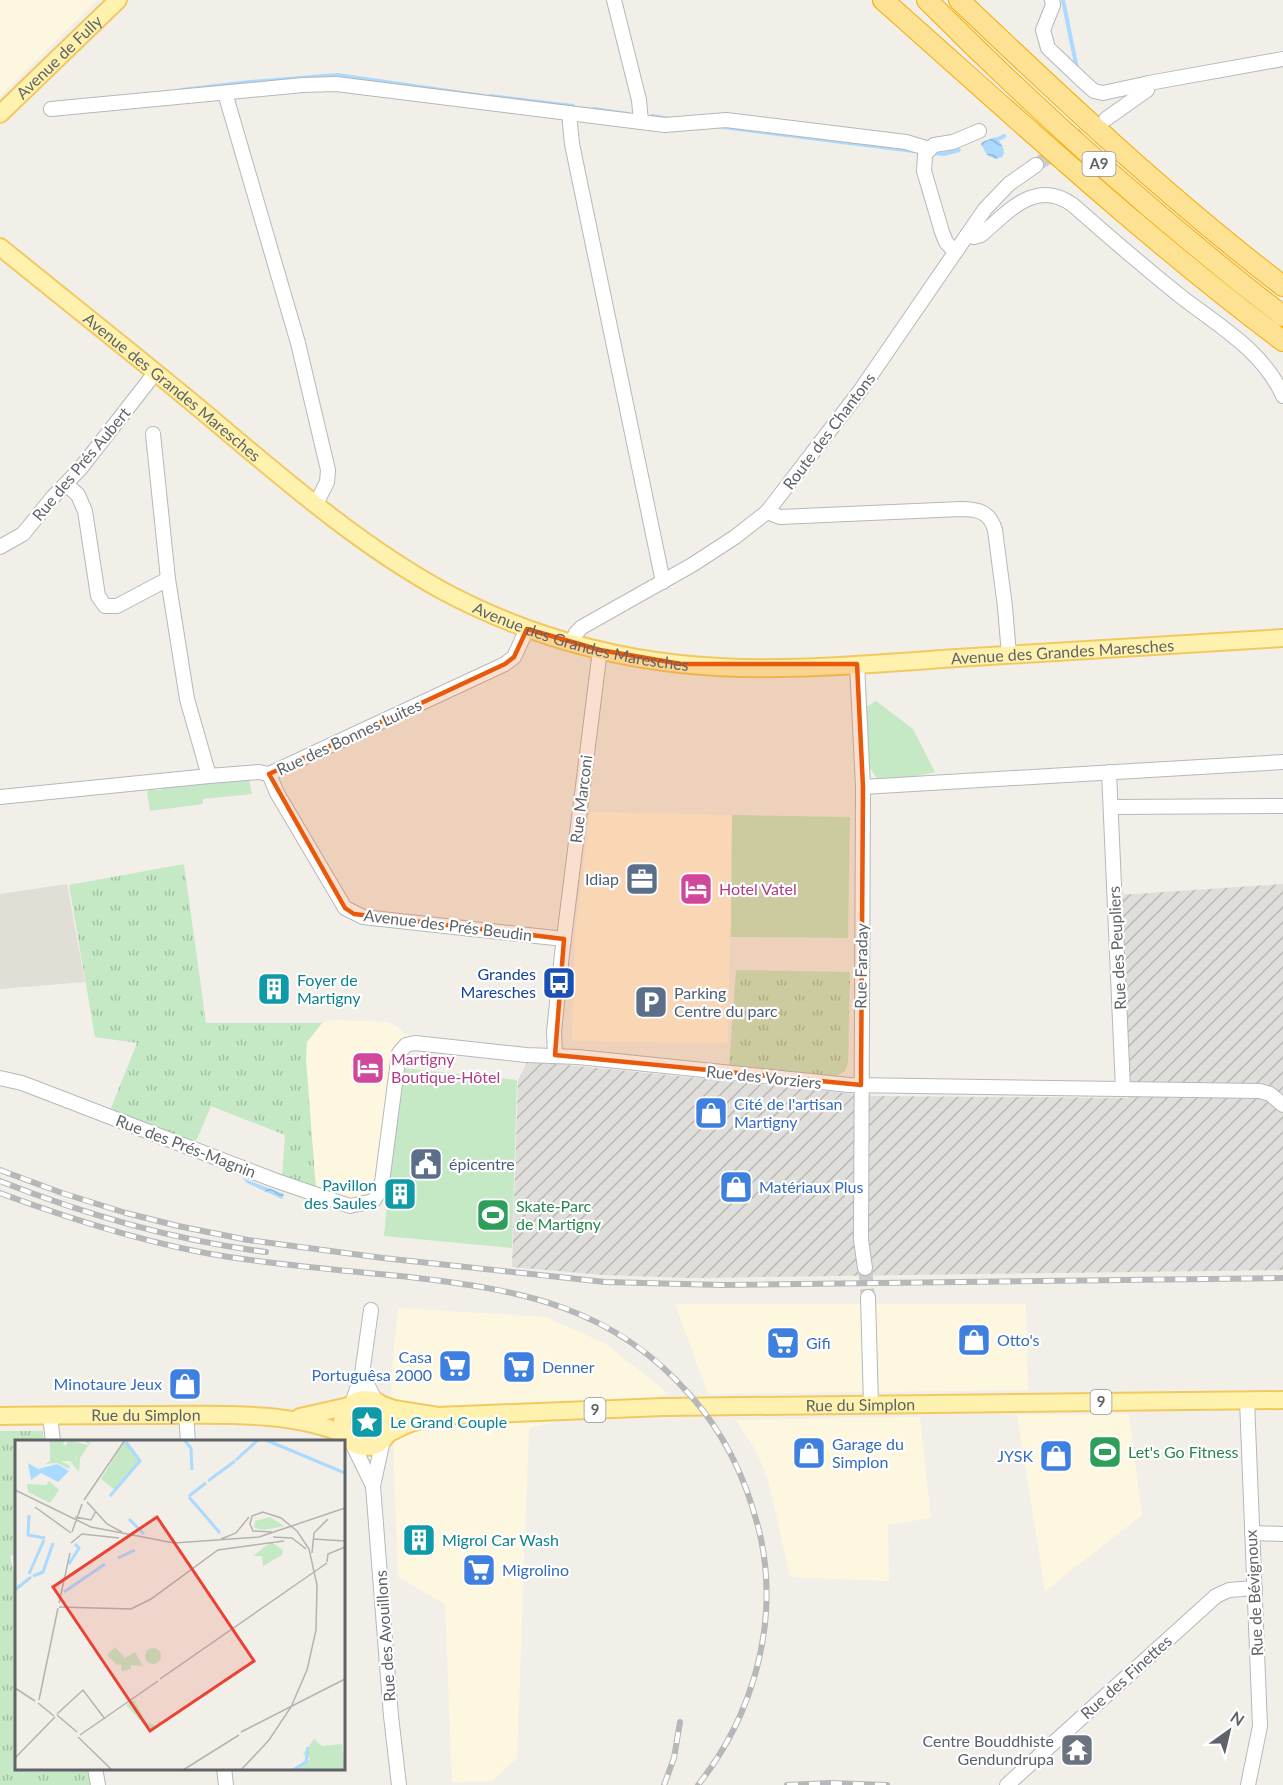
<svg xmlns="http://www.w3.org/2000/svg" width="1283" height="1785" font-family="Lato,sans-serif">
	<defs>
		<pattern id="industrial-furrows" width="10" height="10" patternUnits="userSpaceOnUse" patternTransform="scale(1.5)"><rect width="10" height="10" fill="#e0deda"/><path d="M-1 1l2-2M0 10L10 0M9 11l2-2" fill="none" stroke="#b9b8b5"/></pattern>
		<pattern id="grass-tufts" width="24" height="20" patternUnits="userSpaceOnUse" patternTransform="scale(1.5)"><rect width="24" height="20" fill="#c5e8c5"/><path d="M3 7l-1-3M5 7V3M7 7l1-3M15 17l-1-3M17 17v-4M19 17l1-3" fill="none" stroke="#a3c0a4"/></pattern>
		<pattern id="water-waves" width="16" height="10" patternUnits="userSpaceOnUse" patternTransform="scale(1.5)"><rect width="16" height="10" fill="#aadaff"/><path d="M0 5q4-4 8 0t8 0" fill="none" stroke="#8eb4d2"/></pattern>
	</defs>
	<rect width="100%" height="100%" fill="#f1efe8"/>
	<!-- commercial -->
	<g fill="#fef7e0">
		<path d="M0 0H97L0 96Z"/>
		<path d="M590 812 732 815 728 1043 572 1041 575 935Z"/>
		<path d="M332 1020 387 1022 396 1026 409 1036 395 1044 391 1057 377 1185 372 1196 352 1201 316 1190 306 1059 307 1042 322 1023Z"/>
		<path d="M675 1304H1026L1028 1390 708 1394Z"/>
		<path d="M398 1308 546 1317 606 1344 669 1394 529 1428 517 1758 492 1781 452 1782 445 1604 398 1577 391 1381Z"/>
		<path d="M1129 1414 1142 1515 1045 1591 1017 1415Z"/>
		<path d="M920 1417 931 1518 888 1525 889 1581 790 1577 768 1479 756 1451 736 1420Z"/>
	</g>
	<!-- industrial -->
	<path fill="url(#industrial-furrows)" d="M1283 884V1270L690 1278 603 1275 512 1267 518 1080 528 1061 874 1096 1128 1098 1119 895Z"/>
	<!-- education -->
	<path fill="#e1ded6" d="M67 884 85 982 0 989V894Z"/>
	<!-- grass -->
	<g fill="url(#grass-tufts)">
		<path d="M184 864 206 1023H322L307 1042 306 1059 316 1190 282 1178 285 1135 211 1106 194 1146 109 1113 137 1043 95 1037 69 885Z"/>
		<path d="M736 970 850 972 848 1063 845 1071 836 1076 729 1067Z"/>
		<circle cx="367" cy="1423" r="15"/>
		<path d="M0 1431H43L44 1441 16 1442V1555L10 1556 16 1582V1768L38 1769 39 1772 65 1769H90L92 1785H0Z"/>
	</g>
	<!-- park -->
	<g fill="#c5e8c5">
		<path d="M876 701 913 729 935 772 884 783 876 777 868 765 866 707Z"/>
		<path d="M249 779 252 794 203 799V804L150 811 147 792 151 788H155V790H162V787Z"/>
		<path d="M732 815 850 817 848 938 731 937Z"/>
		<path d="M401 1068 517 1080 512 1248 384 1236Z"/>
	</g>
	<!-- water -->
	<g fill="url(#water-waves)">
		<path d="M996 137C1001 143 1007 151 1002 157L995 159 987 155 981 144 982 142Z"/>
		<path d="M242 1178 284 1194 282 1199 247 1183Z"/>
	</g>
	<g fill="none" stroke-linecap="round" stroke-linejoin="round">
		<!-- stream -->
		<g stroke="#aadaff" stroke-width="4">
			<path d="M1063 0 1077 69"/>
			<path d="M181 90 250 82 337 75 483 96"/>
			<path d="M490 96 573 106"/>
			<path d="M594 109 628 114"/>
			<path d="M652 116 670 119"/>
			<path d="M723 127 914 151"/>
			<path d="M998 139 1004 136"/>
			<path d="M932 153 944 154 959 150"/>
		</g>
		<!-- minor-tunnel -->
		<g stroke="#ccccc8" stroke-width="14" stroke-dasharray="14 7" stroke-linecap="butt">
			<path d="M1036 165 1102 122"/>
			<path d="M865 1268 868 1297"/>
		</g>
		<defs>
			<g id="minor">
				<path d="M614 0 639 100 641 122"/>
				<path d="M1052 0 1053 5 1043 30 1048 48 1086 84 1094 91 1103 93 1149 83"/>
				<path d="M225 93 298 343 328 470 327 482 316 504"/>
				<path d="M51 109 303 85 336 84 665 125 726 120 906 142 929 149"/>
				<path d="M569 113 572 144 663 582"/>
				<path d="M1106 119 1147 90 1149 83 1283 59"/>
				<path d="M967 235 974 237 981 235C1009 211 1036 178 1073 205 1108 236 1143 266 1179 295 1217 325 1263 350 1283 396"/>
				<path d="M955 252 946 242 942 232 924 171 925 154 934 145 953 142 979 131"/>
				<path d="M153 434 168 579"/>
				<path d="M66 484 78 495 85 511 98 596 105 606H117L168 579 187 699 209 776"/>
				<path d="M767 512 780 517 961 509C978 509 990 512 995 530L1005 607 1009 655"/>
				<path d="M0 547 23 534 53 497 80 469 155 373"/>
				<path d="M572 642 576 633 582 627 692 565 735 537 767 512 860 391 985 209 1009 184 1036 165"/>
				<path d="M857 664 863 787 861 1240 865 1268"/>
				<path d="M1109 772 1123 1089"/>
				<path d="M269 774 277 793 345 908 363 917 564 939"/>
				<path d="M863 787 1283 762"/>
				<path d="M0 797 209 776 259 772 269 774 505 664 514 657 527 629"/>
				<path d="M1111 807 1283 806"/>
				<path d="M555 1055 554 1032 562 954 600 650"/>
				<path d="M0 1078 22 1083 274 1180 350 1206 373 1201 381 1190 399 1053 406 1045 415 1043 526 1055 578 1057 849 1085 1260 1091 1270 1094 1283 1105"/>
				<path d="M868 1297 871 1405"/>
				<path d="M362 1374 376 1402"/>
				<path d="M1247 1400 1260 1726 1248 1785"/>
				<path d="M352 1404 362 1374 371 1310"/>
				<path d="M50 1415 53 1442"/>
				<path d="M186 1415 188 1442"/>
				<path d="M383 1440 373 1486 391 1716 399 1785"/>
				<path d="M352 1443 373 1486"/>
				<path d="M1252 1533 1283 1534"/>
				<path d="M95 1768 98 1785"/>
				<path d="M224 1768 226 1785"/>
				<path d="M1007 1785 1216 1596 1229 1590 1255 1588"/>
			</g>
			<g id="major">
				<path id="s1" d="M0 114 118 0"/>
				<path id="s2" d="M0 247C63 298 126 348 188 399 269 466 350 540 443 591 516 630 597 655 680 664 771 674 865 664 957 658 1065 652 1174 645 1283 638"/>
				<circle cx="366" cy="1423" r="24"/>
				<path id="s3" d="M380 1404 394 1409 438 1416 663 1407 1283 1400"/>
				<path id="s4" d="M0 1416C54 1415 108 1415 162 1415 221 1415 289 1411 344 1434"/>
				<path d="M300 1417 349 1406"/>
				<path d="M387 1434 408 1424 431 1417"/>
			</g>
			<g id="highway">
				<path d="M883 0C1014 116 1143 236 1283 341"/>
				<path d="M927 0C1039 113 1157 218 1283 316"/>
				<path d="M959 0C1063 99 1168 198 1283 286"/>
			</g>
		</defs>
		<!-- minor casing -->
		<use href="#minor" stroke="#b5b8bc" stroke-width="16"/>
		<!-- major casing -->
		<use href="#major" stroke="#f2c960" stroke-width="20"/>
		<!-- highway casing -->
		<use href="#highway" stroke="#f9ab00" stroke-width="22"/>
		<!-- minor -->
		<use href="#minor" stroke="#fff" stroke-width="14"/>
		<!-- major -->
		<use href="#major" stroke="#fff2af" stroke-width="16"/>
		<!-- highway -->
		<use href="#highway" stroke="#fde293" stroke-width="20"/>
		<defs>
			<g id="rail">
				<path d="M0 1170 62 1193 126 1213 178 1226 248 1240 383 1258 605 1282 722 1285 1283 1278"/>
				<path d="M0 1181C86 1215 174 1240 266 1252"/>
				<path d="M0 1193C73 1220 151 1245 229 1257 289 1266 349 1271 409 1277 521 1290 612 1306 690 1395 727 1436 749 1486 761 1539 779 1626 752 1717 698 1785"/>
				<path d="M664 1785 674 1758 680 1722"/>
				<path d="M787 1785 830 1783 887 1785"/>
			</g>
		</defs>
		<!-- rail casing -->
		<use href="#rail" stroke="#b6b7b8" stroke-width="6"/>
		<!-- rail -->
		<use href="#rail" stroke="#fff" stroke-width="4" stroke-dasharray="11" stroke-linecap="butt"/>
	</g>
	<!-- marked area -->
	<path fill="#e8590c" fill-opacity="0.2" stroke="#e8590c" stroke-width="4.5" stroke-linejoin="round" d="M527 629 600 650 681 664H857L863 787 861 1085 555 1055 564 939 354 914 345 908 269 774 505 664 514 657Z"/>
	<!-- icons -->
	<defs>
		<symbol id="office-square" viewBox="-11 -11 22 22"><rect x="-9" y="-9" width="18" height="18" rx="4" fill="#5c6f8a" stroke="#fff"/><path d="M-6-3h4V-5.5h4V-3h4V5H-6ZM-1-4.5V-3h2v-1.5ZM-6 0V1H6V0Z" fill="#fff"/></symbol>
		<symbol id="hotel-square" viewBox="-11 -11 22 22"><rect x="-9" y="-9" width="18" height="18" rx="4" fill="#d1479c" stroke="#fff"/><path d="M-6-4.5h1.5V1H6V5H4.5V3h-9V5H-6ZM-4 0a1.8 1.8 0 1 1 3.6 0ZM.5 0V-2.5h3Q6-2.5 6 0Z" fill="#fff"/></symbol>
		<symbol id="bus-square" viewBox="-11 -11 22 22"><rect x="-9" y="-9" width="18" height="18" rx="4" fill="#1a4fb4" stroke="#fff"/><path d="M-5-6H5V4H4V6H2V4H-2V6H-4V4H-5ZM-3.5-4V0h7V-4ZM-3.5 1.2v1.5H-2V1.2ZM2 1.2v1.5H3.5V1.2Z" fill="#fff"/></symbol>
		<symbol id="building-square" viewBox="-11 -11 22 22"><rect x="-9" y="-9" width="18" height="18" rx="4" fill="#0f9aa8" stroke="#fff"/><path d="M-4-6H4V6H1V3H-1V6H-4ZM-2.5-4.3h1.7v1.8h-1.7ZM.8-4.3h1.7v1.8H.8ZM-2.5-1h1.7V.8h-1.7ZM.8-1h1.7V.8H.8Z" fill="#fff"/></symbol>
		<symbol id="parking-square" viewBox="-11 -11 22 22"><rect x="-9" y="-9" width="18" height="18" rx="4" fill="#5c6f8a" stroke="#fff"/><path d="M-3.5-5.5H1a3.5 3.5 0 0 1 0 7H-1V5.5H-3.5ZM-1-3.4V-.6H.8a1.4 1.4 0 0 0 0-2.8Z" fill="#fff"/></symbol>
		<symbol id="shop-square" viewBox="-11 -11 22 22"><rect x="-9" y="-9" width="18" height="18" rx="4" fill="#3f7fe0" stroke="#fff"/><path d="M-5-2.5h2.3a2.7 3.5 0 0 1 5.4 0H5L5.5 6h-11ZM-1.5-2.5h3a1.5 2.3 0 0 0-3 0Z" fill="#fff"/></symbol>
		<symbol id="civic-square" viewBox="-11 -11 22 22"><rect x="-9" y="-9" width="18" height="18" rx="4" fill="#5c6f8a" stroke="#fff"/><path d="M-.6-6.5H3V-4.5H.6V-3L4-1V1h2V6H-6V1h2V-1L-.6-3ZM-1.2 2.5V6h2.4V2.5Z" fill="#fff"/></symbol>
		<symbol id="stadium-square" viewBox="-11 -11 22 22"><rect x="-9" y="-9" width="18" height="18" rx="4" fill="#2e9e5b" stroke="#fff"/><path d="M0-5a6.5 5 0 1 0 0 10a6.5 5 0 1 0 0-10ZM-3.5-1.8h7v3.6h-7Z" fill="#fff"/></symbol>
		<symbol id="supermarket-square" viewBox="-11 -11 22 22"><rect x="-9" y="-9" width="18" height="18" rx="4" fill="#3f7fe0" stroke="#fff"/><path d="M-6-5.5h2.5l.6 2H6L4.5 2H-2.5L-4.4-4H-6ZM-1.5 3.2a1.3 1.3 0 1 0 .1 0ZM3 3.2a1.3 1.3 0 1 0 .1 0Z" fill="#fff"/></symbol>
		<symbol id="sight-square" viewBox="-11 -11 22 22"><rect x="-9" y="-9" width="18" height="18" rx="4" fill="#0f9aa8" stroke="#fff"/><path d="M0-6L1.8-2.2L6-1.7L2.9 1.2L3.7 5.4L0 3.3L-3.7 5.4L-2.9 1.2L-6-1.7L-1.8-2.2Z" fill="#fff"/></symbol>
		<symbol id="temple-square" viewBox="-11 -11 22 22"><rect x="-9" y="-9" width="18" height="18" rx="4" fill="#6b7280" stroke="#fff"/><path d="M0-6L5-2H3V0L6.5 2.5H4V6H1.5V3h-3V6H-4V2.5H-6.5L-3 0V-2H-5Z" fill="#fff"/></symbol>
	</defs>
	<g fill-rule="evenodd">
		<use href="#office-square" x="623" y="860" width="38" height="38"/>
		<use href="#hotel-square" x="677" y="870" width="38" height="38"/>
		<use href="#bus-square" x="540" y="964" width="38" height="38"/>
		<use href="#building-square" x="255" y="970" width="38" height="38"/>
		<use href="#parking-square" x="632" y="983" width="38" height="38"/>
		<use href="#hotel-square" x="349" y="1049" width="38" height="38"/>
		<use href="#shop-square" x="692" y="1094" width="38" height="38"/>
		<use href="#civic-square" x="407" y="1145" width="38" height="38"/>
		<use href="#shop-square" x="717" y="1168" width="38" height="38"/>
		<use href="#building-square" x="381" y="1175" width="38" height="38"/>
		<use href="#stadium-square" x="474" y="1196" width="38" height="38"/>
		<use href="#shop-square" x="955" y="1321" width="38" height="38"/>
		<use href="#supermarket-square" x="764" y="1324" width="38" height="38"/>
		<use href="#supermarket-square" x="436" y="1347" width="38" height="38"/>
		<use href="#supermarket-square" x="500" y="1348" width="38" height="38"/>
		<use href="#shop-square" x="166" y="1365" width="38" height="38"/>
		<use href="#sight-square" x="348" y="1403" width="38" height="38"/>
		<use href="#stadium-square" x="1086" y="1433" width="38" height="38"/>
		<use href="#shop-square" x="790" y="1434" width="38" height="38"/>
		<use href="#shop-square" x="1037" y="1437" width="38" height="38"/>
		<use href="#building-square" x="400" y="1521" width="38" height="38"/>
		<use href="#supermarket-square" x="460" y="1551" width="38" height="38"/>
		<use href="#temple-square" x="1058" y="1731" width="38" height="38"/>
	</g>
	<g text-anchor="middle" stroke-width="4.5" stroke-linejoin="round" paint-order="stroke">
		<!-- shield labels -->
		<g fill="#fff" stroke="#8f9295" stroke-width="1.5">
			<rect x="1082.5" y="152" width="33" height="24" rx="4.5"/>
			<rect x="1090.5" y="1390" width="21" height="24" rx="4.5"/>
			<rect x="584.5" y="1398" width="21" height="24" rx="4.5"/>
		</g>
		<g font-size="15" font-weight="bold" fill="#5f6368">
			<text x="1099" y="169">A9</text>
			<text x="1101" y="1407">9</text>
			<text x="595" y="1415">9</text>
		</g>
		<!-- street labels -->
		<g font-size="16" fill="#5f6368" stroke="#fff">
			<text dy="6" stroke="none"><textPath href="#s1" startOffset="82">Avenue de Fully</textPath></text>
			<text dy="6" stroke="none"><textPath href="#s2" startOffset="222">Avenue des Grandes Maresches</textPath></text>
			<text transform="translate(829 431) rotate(-53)" y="6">Route des Chantons</text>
			<text transform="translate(81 464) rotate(-50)" y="6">Rue des Prés Aubert</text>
			<text dy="6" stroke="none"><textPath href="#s2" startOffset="708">Avenue des Grandes Maresches</textPath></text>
			<text dy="6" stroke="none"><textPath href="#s2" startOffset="1194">Avenue des Grandes Maresches</textPath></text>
			<text transform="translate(349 737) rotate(-25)" y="6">Rue des Bonnes Luites</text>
			<text transform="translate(581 799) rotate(-83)" y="6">Rue Marconi</text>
			<text transform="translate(448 925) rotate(7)" y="6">Avenue des Prés Beudin</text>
			<text transform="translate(1117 948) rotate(-93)" y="6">Rue des Peupliers</text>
			<text transform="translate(861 966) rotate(-89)" y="6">Rue Faraday</text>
			<text transform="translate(764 1077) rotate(6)" y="6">Rue des Vorziers</text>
			<text transform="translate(186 1146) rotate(21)" y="6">Rue des Prés-Magnin</text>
			<text dy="6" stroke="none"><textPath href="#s3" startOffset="482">Rue du Simplon</textPath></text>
			<text dy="6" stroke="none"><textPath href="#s4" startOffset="146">Rue du Simplon</textPath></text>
			<text transform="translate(1254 1593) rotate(-93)" y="6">Rue de Bévignoux</text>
			<text transform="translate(385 1636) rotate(-94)" y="6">Rue des Avouillons</text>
			<text transform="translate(1126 1677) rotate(-42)" y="6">Rue des Finettes</text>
		</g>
		<!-- service labels -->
		<g font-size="16" fill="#4e5e75" stroke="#fff" text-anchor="start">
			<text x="619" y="885" text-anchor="end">Idiap</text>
			<text x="674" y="999">Parking<tspan x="674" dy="18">Centre du parc</tspan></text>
			<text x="449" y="1170">épicentre</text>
		</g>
		<!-- hotel labels -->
		<g font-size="16" fill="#b23c85" stroke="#fff" text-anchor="start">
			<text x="719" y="895">Hotel Vatel</text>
			<text x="391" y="1065">Martigny<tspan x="391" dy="18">Boutique-Hôtel</tspan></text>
		</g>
		<!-- transit labels -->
		<g font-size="16" fill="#164399" stroke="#fff" text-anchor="end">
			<text x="536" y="980">Grandes<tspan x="536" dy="18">Maresches</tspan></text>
		</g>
		<!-- culture labels -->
		<g font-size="16" fill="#0d838f" stroke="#fff" text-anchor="start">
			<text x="297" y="986">Foyer de<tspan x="297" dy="18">Martigny</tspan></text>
			<text x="377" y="1191" text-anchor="end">Pavillon<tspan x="377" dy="18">des Saules</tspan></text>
			<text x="390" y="1428">Le Grand Couple</text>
			<text x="442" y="1546">Migrol Car Wash</text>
		</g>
		<!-- shop labels -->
		<g font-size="16" fill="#366cbe" stroke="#fff" text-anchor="start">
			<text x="734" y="1110">Cité de l'artisan<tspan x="734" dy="18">Martigny</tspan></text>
			<text x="759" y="1193">Matériaux Plus</text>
			<text x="997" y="1346">Otto's</text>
			<text x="806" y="1349">Gifi</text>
			<text x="432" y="1363" text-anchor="end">Casa<tspan x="432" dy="18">Portuguêsa 2000</tspan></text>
			<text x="542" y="1373">Denner</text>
			<text x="162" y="1390" text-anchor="end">Minotaure Jeux</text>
			<text x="832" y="1450">Garage du<tspan x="832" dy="18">Simplon</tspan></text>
			<text x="1033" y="1462" text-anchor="end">JYSK</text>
			<text x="502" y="1576">Migrolino</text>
		</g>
		<!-- leisure labels -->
		<g font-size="16" fill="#27864d" stroke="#fff" text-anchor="start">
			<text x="516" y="1212">Skate-Parc<tspan x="516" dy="18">de Martigny</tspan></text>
			<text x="1128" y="1458">Let's Go Fitness</text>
		</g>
		<!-- worship labels -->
		<g font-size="16" fill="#5b616d" stroke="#fff" text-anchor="end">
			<text x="1054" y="1747">Centre Bouddhiste<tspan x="1054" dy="18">Gendundrupa</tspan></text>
		</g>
	</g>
	<!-- overview -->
	<g transform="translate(15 1440)">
		<rect width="330" height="330" fill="#f1efe8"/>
		<path d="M110 1 125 20 100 50 86 39ZM34 41 44 50 35 63 13 52 12 44 31 45ZM100 207 110 218 120 212 128 226 116 225V229L107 231 106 224 102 225 92 215ZM119 260 132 283 143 286 135 291 111 265Z" fill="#c5e8c5"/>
		<path d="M35 0H40L44 14 53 11 60 21 68 4 74 5 69 0H77L65 18 64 32 55 21H46L55 26 54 29 42 23 30 24 35 21ZM256 102 268 110 267 115 248 126 247 116H238ZM299 299 307 306 327 304 330 330H277L295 319 288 314Z" fill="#c5e8c5"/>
		<path d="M40 0H50L48 4 51 6 53 0 69 4 59 21 53 11 46 15 40 11ZM255 77 269 86 249 90 239 88 240 81Z" fill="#c5e8c5"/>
		<path d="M130 216a8 8 0 1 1 16 0a8 8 0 1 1-16 0Z" fill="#c5e8c5"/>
		<path d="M13 23 23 29 42 24 54 31 43 42 26 33 16 40Z" fill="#aadaff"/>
		<path fill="none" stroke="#aadaff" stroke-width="3" d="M169 0 176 8 177 30M251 0 330 33M221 20 243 0M193 41 220 21M95 56 125 21 111 2M174 56 191 43M174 57 205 93M14 75 13 95 30 98M114 79 129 94M103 118 120 110M54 124 64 108 60 104M14 134 29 100M18 136 28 132 38 103M1 149 16 137M49 152 90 124M278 330 291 322 293 307"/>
		<path fill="none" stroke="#b3b3b1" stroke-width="1.5" d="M0 50 76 87 159 103 244 97 330 68M69 60 110 0M72 62 92 84 107 92M20 67 56 93M60 77 76 80 81 71M57 92 67 64M258 97 277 98 291 109M206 99 221 93 234 77M298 99 330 101M56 103 67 94 104 98M297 113 299 93 313 79M312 122 313 114 330 107M44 163 55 113M44 167 116 169 136 159 203 110 269 101M145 239 312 123M0 248 20 261M24 260 43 168M23 263 39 276M42 274 68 250 90 279M42 275 62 292M226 292 330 239M65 295 143 241M63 297 97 330M0 318 40 277M168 330 224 295M226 330 254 300 276 267 292 230 301 190 302 145 294 109 282 91 266 78 248 72 237 76 235 84 238 91 257 92"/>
		<path fill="#ea4335" fill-opacity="0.15" stroke="#ea4335" stroke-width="3" d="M142 77 239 221 135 291 38 147Z"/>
		<rect width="330" height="330" fill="none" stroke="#5f6368" stroke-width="3"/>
	</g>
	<!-- north arrow -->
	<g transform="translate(1229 1731) rotate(34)" stroke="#ffffff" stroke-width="4.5" paint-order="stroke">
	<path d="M0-4.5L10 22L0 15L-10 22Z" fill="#5f6368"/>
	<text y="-9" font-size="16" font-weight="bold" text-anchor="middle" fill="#5f6368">N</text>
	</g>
</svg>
